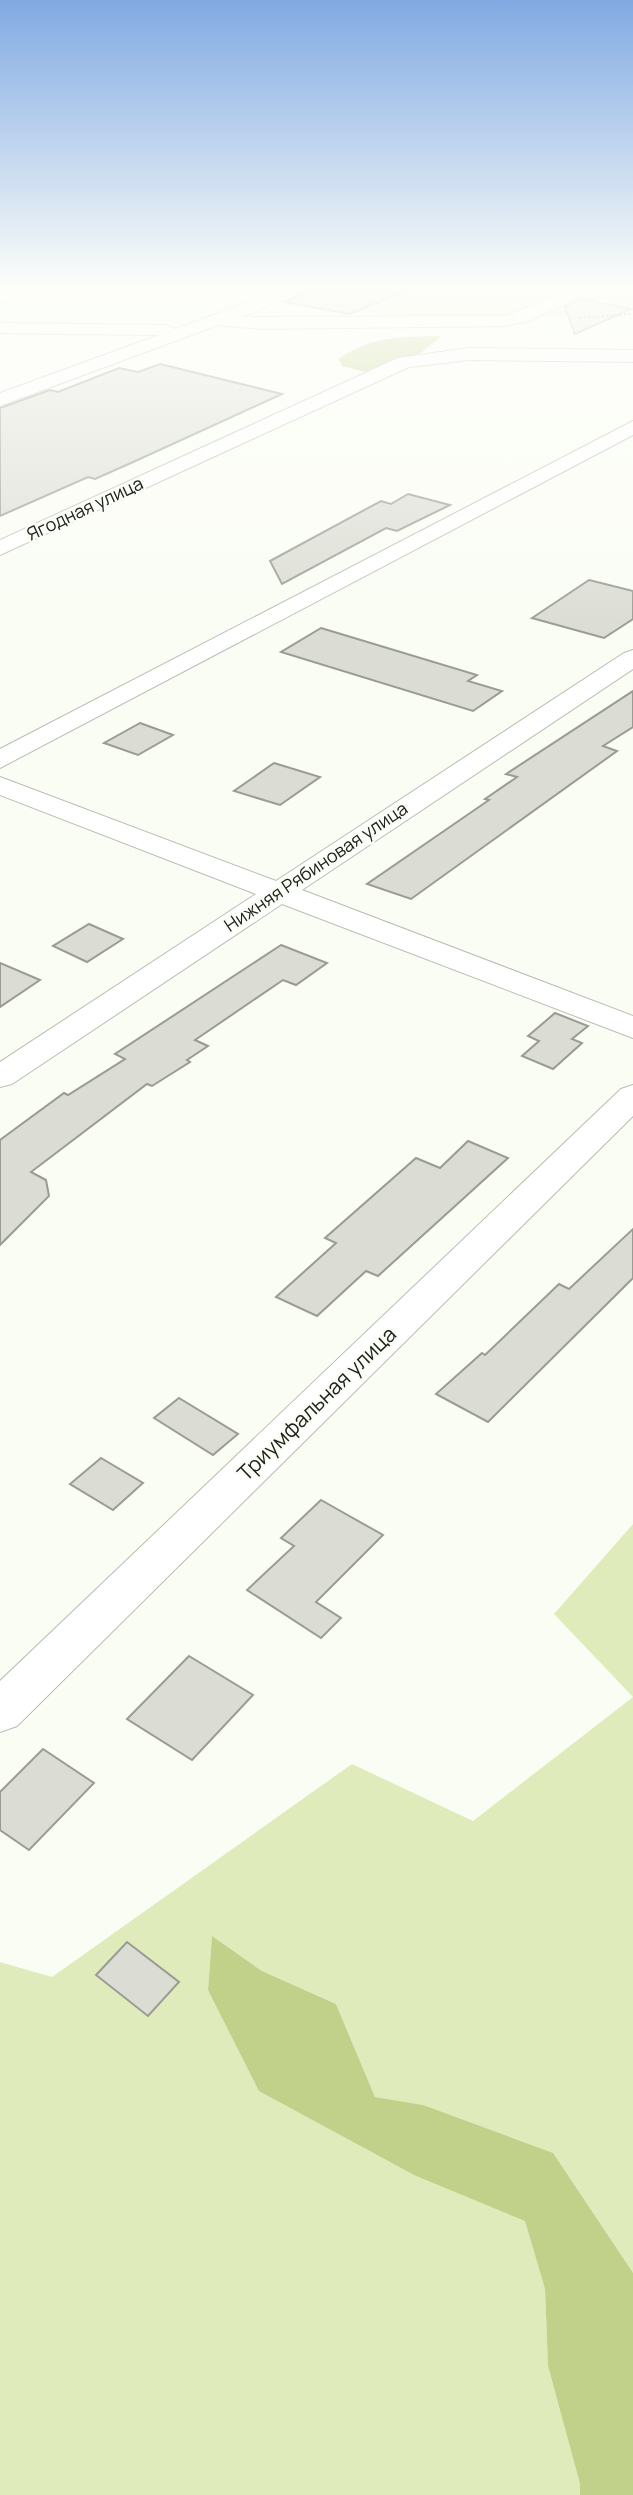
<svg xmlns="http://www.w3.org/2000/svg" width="633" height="2495" font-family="Manrope,sans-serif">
	<rect width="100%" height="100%" fill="#fafdf4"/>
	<!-- green -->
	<g fill="#e0ebbb">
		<path d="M299 287H633V309C530 318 394 337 299 287Z"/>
		<path d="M633 1524V2273L423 2105 375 2097 336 2004 262 1971 212 1936 208 1990 416 2176 525 2220 545 2289 548 2366 580 2484V2495H0V1962L52 1977 352 1764 473 1821 633 1697 554 1614Z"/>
	</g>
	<!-- forest -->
	<g fill="#c2d18a">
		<path d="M442 336 410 361 369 373 342 366 339 359C371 335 404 337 442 336Z"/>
		<path d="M212 1936 262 1971 336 2004 375 2097 423 2105 553 2153 633 2273V2495H580V2484L548 2366 545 2289 525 2221 416 2176 259 2091 208 1990Z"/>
	</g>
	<!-- building -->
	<g fill="#dbddd4" stroke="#9a9c94" stroke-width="2">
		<path d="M317 287H414L350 314 284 302Z"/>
		<path d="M581 299 631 309 575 334 565 307Z"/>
		<path d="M160 364 282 394 131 463 95 479 88 477 0 516V408L50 390 58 392 119 368 138 372Z"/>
		<path d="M408 494 450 505 397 531 386 528 282 584 270 561 381 501 391 504Z"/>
		<path d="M589 580 633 591V619L604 638 532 618Z"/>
		<path d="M321 628 477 675 468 681 502 691 473 711 281 652Z"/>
		<path d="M633 691V727L603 746 617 751 411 899 367 884 489 800 485 799 517 777 506 774Z"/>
		<path d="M140 723 173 735 138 755 104 743Z"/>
		<path d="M274 763 320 777 280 805 234 791Z"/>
		<path d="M89 924 123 939 87 962 53 946Z"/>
		<path d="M281 945 327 963 296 985 283 980 195 1040 208 1046 187 1060 190 1062 152 1086 147 1084 31 1172 46 1180 49 1196 0 1245V1140L64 1093 68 1095 125 1059 115 1054Z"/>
		<path d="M0 963 40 980 0 1007Z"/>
		<path d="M555 1013 588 1026 572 1039 582 1043 553 1069 522 1056 539 1041 528 1036Z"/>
		<path d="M468 1141 508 1158 378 1276 366 1271 317 1316 276 1297 336 1243 325 1238 416 1158 440 1168Z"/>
		<path d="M633 1229V1278L488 1422 436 1394 482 1353 485 1355 559 1284 569 1289Z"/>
		<path d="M179 1398 238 1434 213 1455 154 1418Z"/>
		<path d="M101 1458 143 1483 113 1510 70 1484Z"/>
		<path d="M321 1500 383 1535 316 1602 341 1618 321 1638 247 1590 294 1546 281 1538Z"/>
		<path d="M189 1656 253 1695 192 1760 127 1719Z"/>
		<path d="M43 1749 94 1783 29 1850 0 1830V1792Z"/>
		<path d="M127 1942 179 1982 148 2016 96 1975Z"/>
	</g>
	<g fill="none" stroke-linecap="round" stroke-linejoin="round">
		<defs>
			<g id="minor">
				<path d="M21 287H48L46 291 0 303V293Z"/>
				<path d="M290 287H314L241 317 506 316 578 287H600L529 321 506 326 263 329 218 325 0 406V393L159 335 0 333V323L166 325 175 329Z"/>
				<path d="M469 348 633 350V362L469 360 409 367 0 555V540L398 358Z"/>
				<path d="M633 421V435L0 768V749Z"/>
				<path d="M633 650V669L302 890 633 1016V1038L282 904 12 1084 0 1087V1062L256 894 0 795V777L276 881 624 653Z"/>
				<path d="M633 1085V1116L17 1726 0 1732V1681L621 1089Z"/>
			</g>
		</defs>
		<!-- minor casing -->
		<use href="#minor" stroke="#bbbdb5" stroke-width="2"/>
		<!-- path -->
		<path stroke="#888984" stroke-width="2" stroke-dasharray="2.5 2" stroke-linecap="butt" d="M579 318 633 314"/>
		<!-- minor -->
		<use href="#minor" fill="#fff" fill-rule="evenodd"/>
	</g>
	<!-- sky -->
	<linearGradient id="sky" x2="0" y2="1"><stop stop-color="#81aae2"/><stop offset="0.45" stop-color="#fdfefa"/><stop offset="1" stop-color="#fdfefa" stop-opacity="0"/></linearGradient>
	<rect width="633" height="636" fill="url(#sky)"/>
	<g text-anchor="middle" stroke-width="5" stroke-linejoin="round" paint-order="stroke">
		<!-- far-street labels -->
		<g font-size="18" fill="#20211e" stroke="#fafdf4">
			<text transform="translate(85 509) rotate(-25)" y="6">Ягодная улица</text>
			<text transform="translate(316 867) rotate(-34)" y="6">Нижняя Рябиновая улица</text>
		</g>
		<!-- street labels -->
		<g font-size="21" fill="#20211e" stroke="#fafdf4">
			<text transform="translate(317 1404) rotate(-44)" y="7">Триумфальная улица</text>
		</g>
	</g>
</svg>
